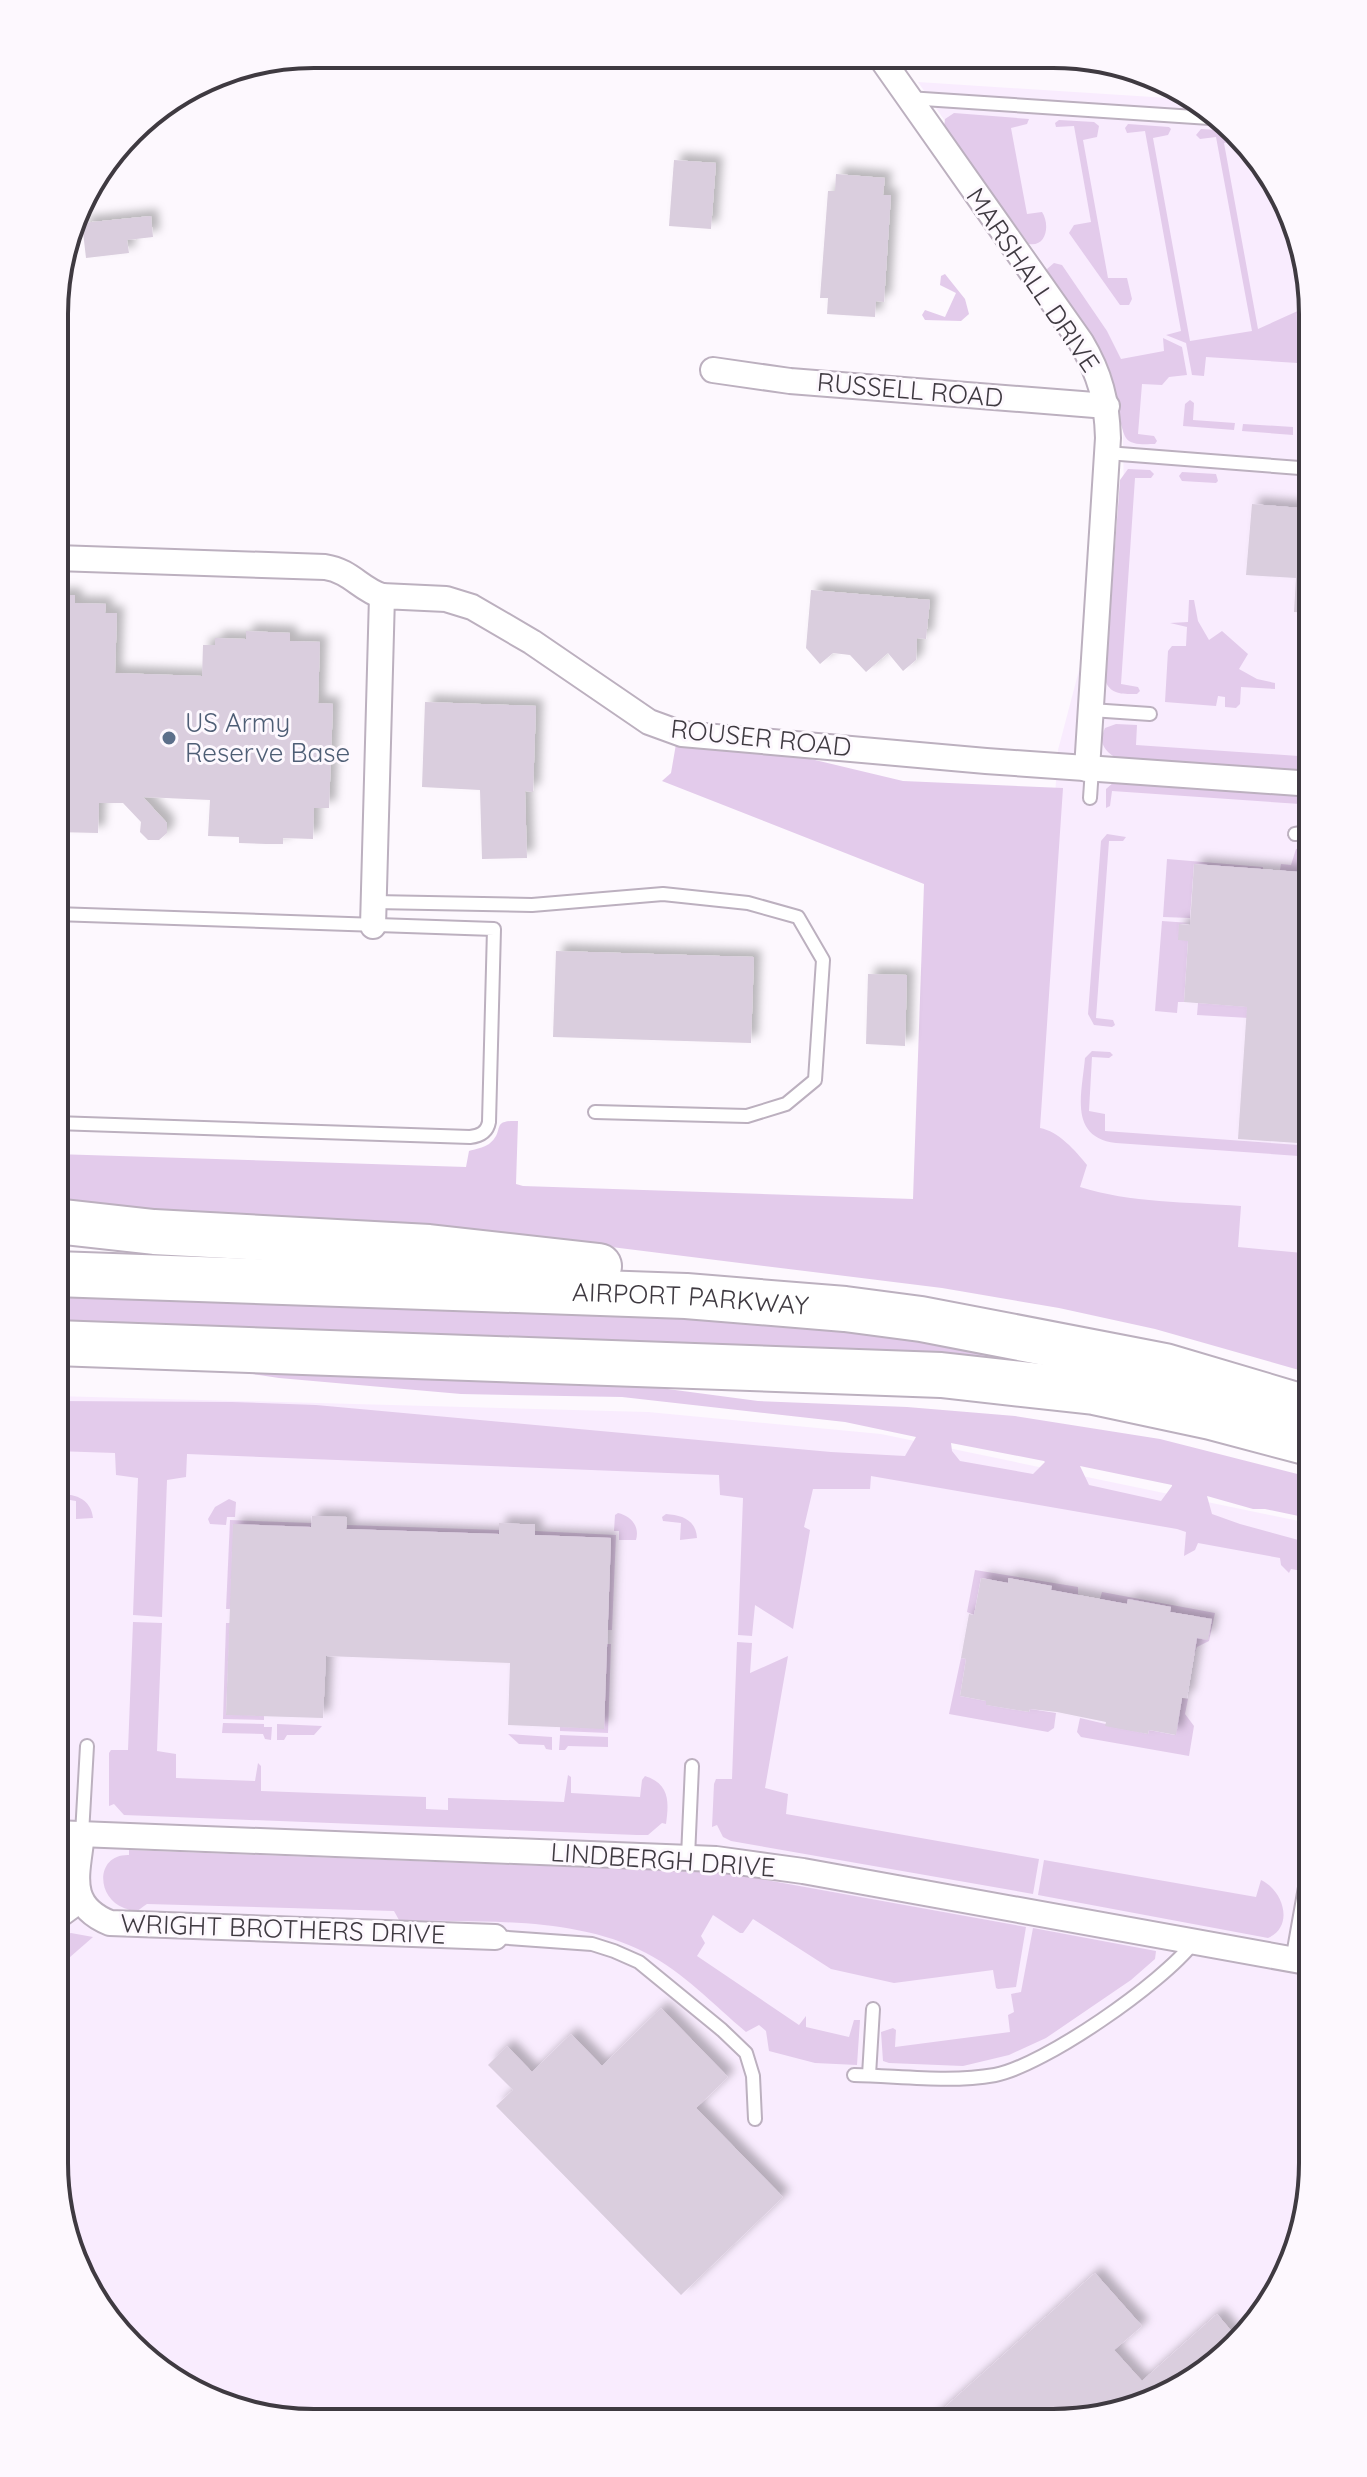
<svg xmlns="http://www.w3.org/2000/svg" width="1367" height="2477" font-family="Quicksand,sans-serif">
	<defs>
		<filter id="shadow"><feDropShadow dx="7" dy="-7" stdDeviation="4" flood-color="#0004"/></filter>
	</defs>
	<rect width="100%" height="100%" fill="#fdf8fe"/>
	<!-- built -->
	<g fill="#f9ecfe">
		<path d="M918 82 1184 99 1224 118 1299 230 1313 314V1281L1025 1253 1058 750 1124 499 1122 378Z"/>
		<path d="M55 1396 648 1412 881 1434 1313 1524 1312 2180 1293 2262 1259 2322 1198 2379 1137 2409 1053 2423 280 2421 200 2396 143 2359 68 2247 54 2163Z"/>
	</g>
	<!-- green -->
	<g fill="#e3cbeb" fill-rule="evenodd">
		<path d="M954 113 1029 119 1027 124 1011 128 1027 214 1042 212C1050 224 1047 247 1029 244L944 127 945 119Z"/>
		<path d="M1059 120 1094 122 1099 126 1097 137 1083 140 1108 278H1127L1132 299 1129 305H1120L1069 233 1074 225 1091 222 1074 126 1056 127 1055 123Z"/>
		<path d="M1128 124 1169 127 1171 129 1168 135 1153 138 1190 341 1252 331 1216 137 1200 139 1196 135 1201 129 1233 131 1239 140 1224 143 1258 329 1311 305 1313 364 1206 357 1204 376 1192 375 1186 343 1166 335 1181 331 1145 131 1127 133 1125 128Z"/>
		<path d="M1054 263 1062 265 1107 331 1121 359 1164 351 1163 338 1182 347 1187 375 1169 377 1162 385 1142 384 1138 434 1154 436 1157 441 1155 444C1147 444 1131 446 1126 438 1119 427 1116 387 1110 371 1097 336 1071 306 1049 277L1047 269Z"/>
		<path d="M945 274 965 299 969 314 961 321 925 320 922 315 925 310 945 317 956 293 940 285 941 276Z"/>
		<path d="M1190 400 1194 403 1193 420 1235 423 1234 430 1183 426 1185 404Z"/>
		<path d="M1243 424 1293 427V435L1242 431Z"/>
		<path d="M1128 469 1150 470 1154 474 1151 478H1135L1121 684 1138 687 1140 691 1137 694C1123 694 1109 695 1105 679L1120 480Z"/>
		<path d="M1182 472 1216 474 1218 481 1216 483 1182 481 1179 476Z"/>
		<path d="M1189 600H1194L1198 621 1209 640 1222 631 1248 654 1239 669 1257 679 1275 683V689L1241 687 1240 704 1236 708 1225 707V697L1218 696 1216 706 1165 702 1168 651 1172 646H1186L1187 627 1170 623 1188 622Z"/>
		<path d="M1116 724 1137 725 1136 745 1313 757V773L1118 759C1104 751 1098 743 1105 728Z"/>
		<path d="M676 744 794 755 903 781 1063 788 1040 1128C1058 1131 1076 1151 1087 1165L1080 1187C1130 1203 1188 1202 1241 1206L1238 1247 1303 1253 1302 1270 1313 1271V1374L1155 1329 1059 1308 942 1288 547 1239 55 1205V1154L466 1167 469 1151C475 1149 483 1148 489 1144 506 1131 489 1120 518 1121L516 1184 523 1186 913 1199 924 884 662 781 671 773Z"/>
		<path d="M1114 782 1313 796V818H1301L1300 804 1112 791 1110 806 1106 808V789Z"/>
		<path d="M1107 834 1126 837 1123 841H1109L1096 1018 1113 1020 1115 1025 1112 1027 1094 1025 1088 1014 1101 841Z"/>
		<path d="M1313 845V873L1280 870 1281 864 1291 865 1296 849Z"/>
		<path d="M1167 859 1263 867V869L1194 864 1190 918 1163 917Z"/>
		<path d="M1162 921 1190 923 1180 924 1188 941 1184 1002H1178L1177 1013 1155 1011Z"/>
		<path d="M1198 1003 1250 1007 1249 1018 1197 1015Z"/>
		<path d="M1092 1051 1110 1052 1113 1055 1109 1058 1092 1057 1089 1111 1105 1114V1131L1313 1146V1157L1116 1143C1068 1137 1082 1093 1085 1058Z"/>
		<path d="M55 1287 788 1316 1123 1371 55 1329Z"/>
		<path d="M219 1369 547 1373 758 1401 907 1407 1015 1416 1160 1439 1313 1478V1519L1265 1509H1253L1207 1496 1212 1514 1240 1524 1313 1544V1573L1291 1569 1289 1573 1281 1565 1280 1558 1198 1543 1195 1550 1184 1556 1186 1532 1177 1529 871 1476 870 1489H813L804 1527 810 1530 793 1629 755 1605 752 1636 738 1635 743 1498 720 1495 719 1475 187 1454 186 1477 167 1480 162 1617 133 1615 138 1478 116 1475 115 1453 55 1451V1401L232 1402 316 1405 831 1452 905 1456 916 1437 845 1422 622 1397 461 1394 279 1378ZM951 1443 1044 1461 1045 1462 1033 1474 960 1461 952 1451ZM1080 1466 1172 1485V1486L1161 1501 1089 1485Z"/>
		<path d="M60 1494C77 1494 91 1500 93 1518L76 1519V1501L58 1498Z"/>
		<path d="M229 1499 236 1502 235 1517H227L226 1525 210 1524 208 1519 215 1507Z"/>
		<path d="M618 1513C631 1516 640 1526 636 1540H619V1531H614L615 1515Z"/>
		<path d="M666 1514C682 1515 696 1520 697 1538L680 1540 681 1523 663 1521 662 1517Z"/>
		<path d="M230 1520 312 1523 311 1527 230 1609H226Z"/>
		<path d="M347 1525 499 1530V1534L347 1529Z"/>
		<path d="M535 1531 616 1535 612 1630H608L611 1538 535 1535Z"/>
		<path d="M975 1570 1078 1587V1595L1051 1590V1586L1009 1578 1008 1583 981 1578 974 1615 967 1612Z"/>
		<path d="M1102 1592 1215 1613 1209 1641 1197 1647 1194 1654H1190L1196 1616 1170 1612 1171 1607 1128 1600 1127 1604 1100 1599Z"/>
		<path d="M133 1622 162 1623 157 1751 176 1754V1778L255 1781 258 1763 261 1766V1791L426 1797V1809L448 1810V1798L564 1802 568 1775 571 1777V1793L640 1797 642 1780 645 1776C670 1784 669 1802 666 1824L662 1823 648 1835H637L124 1815 114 1804 109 1806V1753L111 1750H128Z"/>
		<path d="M226 1623H230L226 1714 264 1716V1720L223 1719Z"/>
		<path d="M737 1642 752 1643 750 1673 788 1656 765 1788 788 1794 786 1814 1039 1859 1033 1894 731 1841 723 1837 717 1825 712 1827 714 1784 716 1779H732Z"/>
		<path d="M607 1644H611L608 1733 560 1731V1727L604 1728Z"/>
		<path d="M961 1658 966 1659 960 1696 986 1701 987 1705 1029 1712 1030 1709 1056 1713 1054 1728 1048 1732 949 1714Z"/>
		<path d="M1182 1698 1188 1699 1185 1714 1194 1726 1189 1756 1081 1737 1077 1732 1080 1718 1148 1734 1149 1730 1175 1735Z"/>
		<path d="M223 1723 264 1724V1727H272L271 1740 265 1739 263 1734 222 1733Z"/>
		<path d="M277 1724 322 1726 314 1735H287L284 1740H277Z"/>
		<path d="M508 1734 552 1737V1750L546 1749 544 1745 519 1744Z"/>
		<path d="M560 1735 608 1737V1747L568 1746 565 1750H559Z"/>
		<path d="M54 1763C65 1775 64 1787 62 1801L61 1804 57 1802 54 1805Z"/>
		<path d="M129 1850 728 1873 1026 1927 1016 1987 998 1989 996 1988 993 1970 894 1983 831 1969 753 1919 743 1933H740L713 1915 701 1936 705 1943 697 1956 799 2025 806 2016V2027L849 2037 854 2020H860L857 2065 815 2063 769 2051 766 2031 759 2025 746 2032C714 2005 683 1972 646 1953 572 1915 480 1923 399 1920L394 1911 147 1904C143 1906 141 1909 137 1911 134 1912 127 1909 124 1908 96 1898 95 1854 129 1855Z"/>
		<path d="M1044 1860 1256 1897 1261 1880C1283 1890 1295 1926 1268 1938L1038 1895Z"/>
		<path d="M1033 1928 1156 1951 1155 1959 1131 1980 1046 2038 1009 2055 963 2066 889 2063 883 2061 881 2032 893 2028 896 2030 895 2047 1010 2032 1008 2015 1014 2012 1011 1994 1021 1992Z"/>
		<path d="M71 1933 93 1937 54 1971V1937Z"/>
	</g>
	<!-- building -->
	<g fill="#dacede" filter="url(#shadow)">
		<path d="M674 160 716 163 711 229 669 226Z"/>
		<path d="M836 174 885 178 883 195H891L884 302 876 301 875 317 827 314 828 298H820L828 191H835Z"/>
		<path d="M151 216 153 237 127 240 129 253 86 258 82 223Z"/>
		<path d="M1252 504 1313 509V607H1311L1310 613 1294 612 1296 578 1246 575Z"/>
		<path d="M811 590 930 600 926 639 917 638 916 660 903 671 888 653 866 672 850 655 833 653 820 664 806 648Z"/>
		<path d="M56 595H75V603L106 604 105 613H117L115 673 202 676 203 645H215V638L246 639V631L290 633V641L320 642 318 703 333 704 329 808H314L313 839 283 838V844H266L239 843V837L208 836 210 800 143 797 167 823V833L159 840H148L140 832 141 822 123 803H99L98 833 56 832Z"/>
		<path d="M425 702 536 706 533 792 525 791 527 858 482 859 480 790 422 787Z"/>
		<path d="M1194 864 1313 873V1144L1238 1139 1247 1007 1184 1002 1188 941 1178 940 1179 924 1190 925Z"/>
		<path d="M556 951 754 957 751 1043 553 1037Z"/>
		<path d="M868 974 907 975 905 1046 866 1044Z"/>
		<path d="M312 1516 347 1517 346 1529 499 1534V1523L520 1524H535V1535L611 1538 604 1729 508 1725 510 1663 326 1656 323 1718 226 1715 233 1524 311 1527Z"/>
		<path d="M981 1578 1008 1583V1578L1052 1586 1051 1590 1127 1604 1128 1599 1171 1607 1170 1612 1212 1619 1208 1640 1197 1638 1187 1698H1182L1176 1735 1149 1730 1148 1734 1105 1726 1106 1722 1057 1712 1030 1709 1029 1712 986 1705V1701L960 1696 966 1659 961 1658 969 1614 974 1615Z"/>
		<path d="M661 2008 728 2077 696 2108 783 2197 681 2295 496 2106 513 2090 488 2065 507 2046 532 2072 571 2034 602 2066Z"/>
		<path d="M1095 2273 1142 2326 1114 2350 1142 2381 1217 2314 1239 2340 1198 2379 1137 2409 1053 2423H927Z"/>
	</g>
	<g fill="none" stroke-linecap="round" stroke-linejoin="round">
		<defs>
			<g id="lane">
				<path d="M908 98 1225 119"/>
				<path d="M1107 453 1313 469"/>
				<path d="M1091 710 1150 714"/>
				<path d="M1090 798 1092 769"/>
				<path d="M1295 834 1313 831"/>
				<path d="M374 902 532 905 663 894 748 903 798 917 823 960 815 1080 786 1104 747 1116 595 1112"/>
				<path d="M55 1123 470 1137C479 1136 487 1133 489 1122L494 929 55 914"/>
				<path d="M82 1834 87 1746"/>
				<path d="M688 1857 692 1766"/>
				<path d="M495 1937 592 1944 614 1951 639 1962 722 2030 746 2053 753 2076 755 2119"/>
				<path d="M1292 1961 1307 1876"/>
				<path d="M854 2075C900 2076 950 2083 995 2075 1045 2065 1162 1983 1193 1943"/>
				<path d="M869 2075 873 2009"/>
			</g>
			<g id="street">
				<path d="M881 58 1081 342C1100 374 1107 401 1108 438L1087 769"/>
				<path d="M713 370 790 381 1107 406"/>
				<path d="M56 558 325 567C351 571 360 589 382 596"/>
				<path d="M373 926 382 596 446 599 472 607 532 642 649 722 682 734 986 761 1313 784"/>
				<path d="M54 1833 716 1859 803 1871 1312 1963"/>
				<path d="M82 1834C78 1873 65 1905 110 1923L495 1937"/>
				<path d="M54 1919 80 1900"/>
			</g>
			<g id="highway">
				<path d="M55 1221 154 1232 429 1247 599 1266"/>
				<path id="s1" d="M55 1274 686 1296 845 1309 921 1319 1165 1366 1313 1410"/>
				<path d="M55 1343 941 1375 1094 1392 1211 1417 1313 1444"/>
			</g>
		</defs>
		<!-- lane casing -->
		<use href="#lane" stroke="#bcb0bf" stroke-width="16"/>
		<!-- street casing -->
		<use href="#street" stroke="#bcb0bf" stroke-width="28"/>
		<!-- highway casing -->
		<use href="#highway" stroke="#bcb0bf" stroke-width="48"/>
		<!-- lane -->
		<use href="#lane" stroke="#fff" stroke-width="12"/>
		<!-- street -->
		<use href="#street" stroke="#fff" stroke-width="24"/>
		<!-- highway -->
		<use href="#highway" stroke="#fff" stroke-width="44"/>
	</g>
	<!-- markers -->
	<circle fill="#5c6f8a" stroke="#fdf8fe" stroke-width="3" cx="169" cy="738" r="8"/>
	<g text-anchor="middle" stroke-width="6" stroke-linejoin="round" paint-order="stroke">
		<!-- street labels -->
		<g font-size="26" fill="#3f3a41" stroke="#fdf8fe">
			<text transform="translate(1033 280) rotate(56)" y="9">MARSHALL DRIVE</text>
			<text transform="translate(910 390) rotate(5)" y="9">RUSSELL ROAD</text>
			<text transform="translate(761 738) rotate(6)" y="9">ROUSER ROAD</text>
			<text dy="9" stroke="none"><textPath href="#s1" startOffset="636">AIRPORT PARKWAY</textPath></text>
			<text transform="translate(663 1860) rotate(4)" y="9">LINDBERGH DRIVE</text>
			<text transform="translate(283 1929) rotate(2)" y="9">WRIGHT BROTHERS DRIVE</text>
		</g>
		<!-- service labels -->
		<g font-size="26" fill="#4e5e75" stroke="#fdf8fe" text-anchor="start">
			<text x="185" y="732">US Army<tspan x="185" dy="30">Reserve Base</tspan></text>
		</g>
	</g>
	<!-- crop -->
	<path d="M0 0H1367V2477H0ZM314 68H1053A246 246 0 0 1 1299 314V2163A246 246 0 0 1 1053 2409H314A246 246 0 0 1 68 2163V314A246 246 0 0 1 314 68Z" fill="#fdf8fe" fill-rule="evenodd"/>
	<path fill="none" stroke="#3f3a41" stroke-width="4" d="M314 68H1053A246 246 0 0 1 1299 314V2163A246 246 0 0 1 1053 2409H314A246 246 0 0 1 68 2163V314A246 246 0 0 1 314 68Z"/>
</svg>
